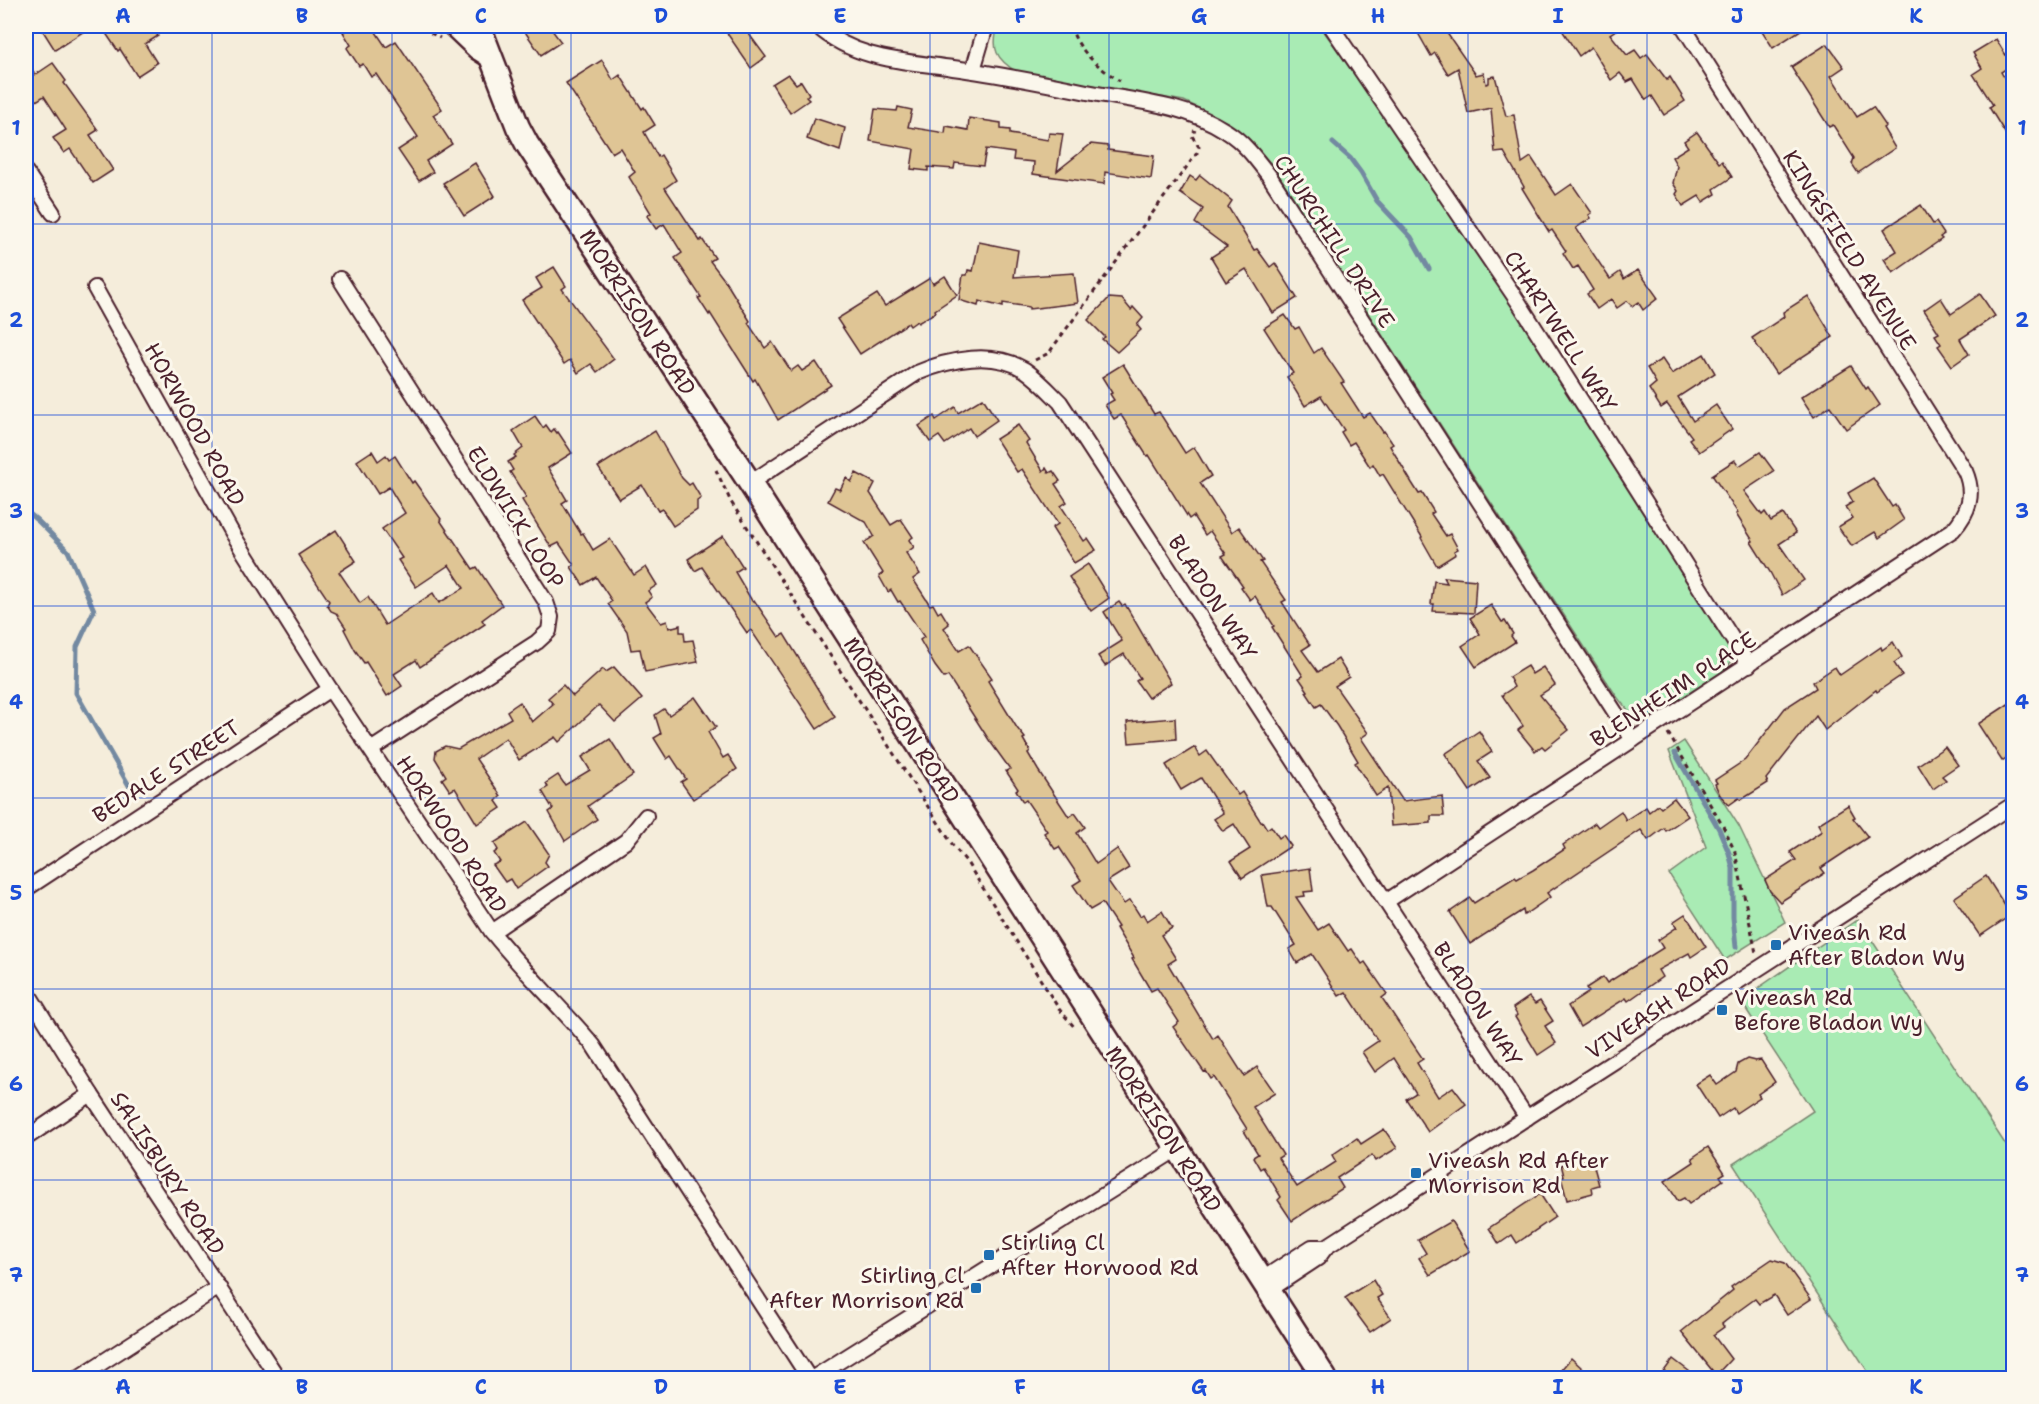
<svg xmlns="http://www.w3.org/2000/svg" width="2039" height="1404" font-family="'Shantell Sans',sans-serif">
	<rect width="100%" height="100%" fill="#f5eddb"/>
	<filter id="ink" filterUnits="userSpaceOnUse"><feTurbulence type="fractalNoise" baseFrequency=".0167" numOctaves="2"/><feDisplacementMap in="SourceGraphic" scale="12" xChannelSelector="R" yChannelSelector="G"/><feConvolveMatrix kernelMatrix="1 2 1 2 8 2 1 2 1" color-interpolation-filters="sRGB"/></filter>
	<g filter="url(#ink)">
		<!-- green -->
		<g fill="#a9ebb4" stroke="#7a8570" stroke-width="1.5">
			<path d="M998 26H1320L1509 288 1735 655C1724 680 1679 701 1655 716 1634 721 1626 709 1615 694L1272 165 1253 144 1229 123 1184 101 1017 72C996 59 991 49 998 26Z"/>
			<path d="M1684 741 1739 826 1785 922 1725 960 1669 874 1706 847 1669 751Z"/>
			<path d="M1858 919 2013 1156V1378H1872L1733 1164 1813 1111 1746 1009 1741 1000Z"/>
		</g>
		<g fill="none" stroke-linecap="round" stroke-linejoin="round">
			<!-- stream -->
			<g stroke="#7389a1" stroke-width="5">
				<path d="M1333 143 1350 158 1361 173 1377 201 1411 237 1429 269"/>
				<path d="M26 511 38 521 68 551 94 610 77 647 76 693 131 789"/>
				<path d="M1675 753 1719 829 1729 853 1733 868V917L1736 947"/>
			</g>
		</g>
		<!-- building -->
		<g fill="#dfc595" stroke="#4a1f2b" stroke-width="1.5">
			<path d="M52 26H92L55 50 43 31Z"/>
			<path d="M101 26H152L158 36 145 44 157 63 137 76 120 49 118 51Z"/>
			<path d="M353 26H372L386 47 396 41 442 109 433 115 452 144 426 161 433 172 419 181 398 150 418 137 376 74 371 77 363 64 359 66 347 48 351 45 343 32Z"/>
			<path d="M521 26H549L561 42 541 55Z"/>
			<path d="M722 26H743L766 57 751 68Z"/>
			<path d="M1414 26H1442L1476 75 1484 73 1486 84 1489 83V77L1495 76 1506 116 1514 115 1522 163 1531 157 1556 195 1572 184 1592 213 1589 215 1591 218 1576 228 1610 279 1620 272 1624 279 1638 270 1658 298 1643 310 1638 302 1632 306 1627 301 1617 308 1611 299 1597 309 1587 294 1593 290 1578 266 1573 269 1563 253 1566 251 1552 230 1549 232 1522 188 1524 187 1504 152 1495 153 1491 108 1468 113 1458 68 1448 74 1435 53 1431 56Z"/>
			<path d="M1569 26H1622L1610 34 1627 55 1635 50 1641 58 1647 54 1667 80 1670 77 1685 101 1664 115 1652 96 1646 100 1633 79 1627 82 1620 73 1611 80 1591 47 1579 56 1562 30Z"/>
			<path d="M1759 26H1807L1773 48Z"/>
			<path d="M1996 39 2012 65 2001 72 2013 93V146L1989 107 1993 105 1973 74 1982 68 1973 53Z"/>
			<path d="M1827 44 1844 67 1831 76 1857 117 1873 107 1886 126 1883 128 1895 148 1858 173 1852 164 1854 158 1833 125 1829 127 1791 67Z"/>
			<path d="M26 60 35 75 53 63 66 81 64 83 98 130 90 135 113 170 93 183 70 149 64 153 53 138 66 130 44 96 30 105 26 97Z"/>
			<path d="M602 60 613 80 620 75 642 109 644 107 655 125 644 132 658 157 661 155 676 180 665 188 700 241 702 239 715 258 710 261 726 282 750 321 748 323 765 348 772 342 791 371 798 366 802 371 816 362 831 385 778 420 755 379 753 381 710 313 709 315 698 298 701 297 675 258 682 253 664 224 656 229 647 216 651 213 629 177 635 172 620 148 612 153 566 83Z"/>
			<path d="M788 74 796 84 801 81 809 94 806 97 809 100 790 113 772 84Z"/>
			<path d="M898 107 912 110 908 127 945 133 946 126 968 130 969 118 1001 123V129L1010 130V134L1048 140 1049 133 1063 134 1057 171 1091 144 1108 146V150L1154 156 1151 179 1105 172 1104 184 1033 174 1034 162 1013 160 1014 153 986 149 983 166 955 163 954 169 928 167V171L911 169 914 149 870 141 875 109 897 111Z"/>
			<path d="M814 118 845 128 840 151 807 139Z"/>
			<path d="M1697 132 1719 163 1722 161 1732 177 1714 189 1716 194 1703 202 1699 196 1683 206 1676 194 1678 191 1673 183 1677 166 1672 157 1688 147 1684 141Z"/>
			<path d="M475 163 495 196 464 216 443 183Z"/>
			<path d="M1200 175 1232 201 1228 207 1254 250 1257 249 1270 267 1275 263 1297 298 1273 313 1246 269 1226 282 1211 257 1227 247 1195 223 1203 209 1180 193 1190 176 1196 180Z"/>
			<path d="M1921 205 1933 224 1936 222 1944 234 1940 237 1942 239 1893 273 1884 259 1897 251 1884 229Z"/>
			<path d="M979 242 1018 250 1014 277 1074 273 1078 303 1029 309V307L1003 303V307L979 301 978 306 959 300 963 275H967L968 270 973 271Z"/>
			<path d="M554 267 566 286 562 289 614 359 597 372 591 364 578 373 570 360 564 364 522 300 542 288 536 278Z"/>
			<path d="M945 276 957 295 935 310 936 312 918 323 917 321 910 326 908 323 860 354 837 319 877 294 885 306 930 278 933 284Z"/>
			<path d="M1980 294 1995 316 1960 339 1969 354 1952 366 1938 346 1941 344 1935 335 1939 333 1924 310 1941 298 1951 314Z"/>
			<path d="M1808 296 1833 337 1776 374 1752 338 1784 317 1783 312Z"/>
			<path d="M1109 298 1122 299 1131 310 1133 307 1143 318 1137 325 1141 330 1117 352 1102 339 1105 337 1088 320Z"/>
			<path d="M1285 315 1295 329 1299 327 1314 353 1321 348 1344 382 1341 383 1363 417 1370 413 1383 432 1384 431 1393 444 1390 446 1412 483 1419 494 1422 493 1434 512 1431 514 1446 536 1450 534 1458 549 1454 551 1456 554 1437 566 1421 538 1422 537 1383 474 1380 476 1373 464 1370 467 1354 442 1349 445 1341 432 1344 430 1321 396 1305 406 1287 377 1293 373 1264 328Z"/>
			<path d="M1704 354 1715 373 1678 397 1693 421 1716 405 1732 429 1699 452 1689 439 1692 437 1667 404 1661 408 1649 389 1656 383 1647 368 1662 359 1672 374Z"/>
			<path d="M1123 364 1154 414 1159 412 1185 453 1194 447 1211 476 1200 483 1232 532 1239 527 1263 561 1260 562 1286 600 1282 602 1310 645 1302 650 1318 672 1338 659 1349 677 1335 686 1368 733 1361 738 1403 801 1442 796 1444 816H1431V823L1391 826 1388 788 1376 796 1355 763 1358 761 1337 726 1321 704 1316 707 1306 692 1308 691 1299 678 1303 676 1272 627 1274 626 1255 596 1250 600 1241 587 1243 586 1222 556 1226 554 1210 531 1205 535 1193 516 1189 519 1149 455 1147 456 1121 415 1114 419 1105 405 1114 400 1110 394 1112 393 1102 377Z"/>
			<path d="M1851 366 1866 389 1868 387 1880 405 1846 429 1830 406 1814 417 1801 397Z"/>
			<path d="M983 398 997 420 974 436 969 428 945 444 939 436 930 442 919 426 934 416 936 420 955 407 958 413Z"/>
			<path d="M535 416 543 428 546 425 551 432 554 429 557 433 558 432 572 453 548 468 567 500 562 503 581 534 583 533 593 550 610 539 634 575 646 567 657 585 648 591 652 597 645 602 661 623 667 621 669 628 680 625V632H684L685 641 693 640 698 662 645 672 640 649 631 650 627 631 608 604 612 601 596 577 583 585 571 567 574 565 559 543 551 547 522 500 526 497 510 472 513 470 508 462 516 457 514 455 523 448 513 431Z"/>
			<path d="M1018 425 1029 441 1026 443 1043 471 1046 468 1049 473 1053 471 1060 481 1055 484 1067 502 1061 506 1084 541 1088 538 1096 550 1074 563 1052 528 1058 524 1022 469 1017 472 996 439Z"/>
			<path d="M655 431 682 478 689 485 692 483 701 498 697 501V510L673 526 662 509 658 511 642 485 619 499 598 467Z"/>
			<path d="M372 451 378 461 386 455 389 460 395 456 412 483 414 481 441 519 440 520 473 569 477 567 502 605 482 620 485 624 420 667 416 660 394 674 402 686 387 696 366 662 364 663 355 650 344 629 346 628 336 613 331 611 327 605 329 601 298 555 336 530 356 561 339 572 360 603 368 597 385 625 433 593 439 603 464 588 449 565 416 587 398 560 402 558 382 529 405 513 389 487 378 494 357 461Z"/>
			<path d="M1760 452 1774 471 1744 491 1762 515 1765 512 1771 521 1783 514 1796 533 1779 544 1804 580 1782 595 1770 572 1751 542 1753 541 1736 514 1738 513 1712 475 1735 460 1739 466Z"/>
			<path d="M856 473 875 483 870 493 891 525 901 519 913 537 909 540 914 547 906 553 920 574 913 579 930 605 933 604 938 613 941 611 949 624 944 628 959 651 969 645 992 678 988 681 1017 728 1025 738 1023 739 1030 751 1028 753 1038 770 1069 817 1075 813 1085 827 1077 833 1096 864 1117 849 1129 868 1108 881 1124 904 1130 900 1140 916 1143 914 1147 921 1162 911 1172 928 1161 935 1176 959 1168 964 1213 1039 1218 1035 1244 1076 1257 1067 1275 1093 1253 1107 1283 1155 1278 1158 1297 1187 1336 1162 1332 1155 1357 1138 1361 1144 1384 1129 1397 1148 1376 1161 1372 1155 1337 1178 1343 1188 1292 1221 1278 1200 1281 1197 1263 1167 1260 1169 1253 1157 1258 1154 1244 1131 1247 1129 1214 1077 1211 1079 1206 1071 1204 1072 1173 1027 1179 1022 1157 988 1151 991 1132 959 1134 958 1116 928 1118 927 1102 903 1090 910 1073 885 1081 880 1059 847 1055 849 1044 833 1047 831 1026 800 1023 802 1016 790 1018 789 1006 771 1010 769 989 740 948 676 944 678 935 666 920 640 924 637 900 601 898 602 891 590 888 592 879 576 883 573 864 543 874 536 866 522 828 501 835 488 840 490 846 478 851 482Z"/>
			<path d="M1873 478 1892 507 1895 505 1904 520 1879 538 1875 532 1852 546 1838 527 1853 518 1845 507 1853 502 1848 493Z"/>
			<path d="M723 536 743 567 735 572 752 601 754 600 779 637 784 634 835 717 817 729 751 630 747 633 702 567 695 571 688 559Z"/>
			<path d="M1088 564 1109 598 1091 611 1069 577Z"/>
			<path d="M1444 577 1476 580 1474 613 1433 611 1434 604H1431L1434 581 1447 583Z"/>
			<path d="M1119 602 1122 606 1125 604 1171 683 1148 698 1136 681 1140 678 1124 654 1105 666 1098 656 1122 641 1104 612Z"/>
			<path d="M1491 605 1502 622 1505 621 1513 634 1511 636 1515 642 1476 667 1462 646 1480 634 1470 618Z"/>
			<path d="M1893 642 1902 657 1894 663 1902 675 1877 692 1876 690 1825 730 1816 716 1766 779 1768 783 1741 800 1739 798 1729 805 1720 795 1715 784 1717 783 1715 780 1745 760 1785 708 1816 688 1813 682 1835 667 1840 675 1881 647 1882 650Z"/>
			<path d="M1527 666 1532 674 1543 667 1555 685 1540 695 1569 730 1545 749 1542 746 1535 751 1518 730 1523 726 1502 695 1514 687 1509 677Z"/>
			<path d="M614 667 642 699 615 722 599 705 559 742 555 737 519 760 506 738 476 759 501 796 496 801 501 808 477 824 455 788 450 791 442 779 446 776 435 758 436 751 445 746 458 749 511 718 507 711 520 702 532 722 553 704 548 698 563 685 573 696 603 669 606 672Z"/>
			<path d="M695 697 716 727 708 732 723 758 728 755 737 769 693 799 681 782 686 779 671 756 667 759 654 738 661 734 655 715 664 709 669 715Z"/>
			<path d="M2013 701V753L2002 761 1978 724Z"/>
			<path d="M1175 718 1176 739 1129 743 1127 722Z"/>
			<path d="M1479 731 1492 752 1478 761 1490 778 1470 791 1445 754Z"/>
			<path d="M610 739 633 775 588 806 597 819 565 841 549 812 553 809 542 791 548 787 546 783 558 775 565 785 590 770 582 757Z"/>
			<path d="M1195 747 1200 756 1207 751 1238 795 1242 792 1261 822 1262 821 1267 829 1271 826 1279 838 1283 835 1291 846 1242 878 1231 861 1250 849 1234 824 1223 831 1214 819 1223 813 1201 778 1181 790 1166 765Z"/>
			<path d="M1945 747 1958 765 1942 776 1946 780 1933 789 1918 765Z"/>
			<path d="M1674 798 1688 816 1666 831 1664 828 1648 840 1641 830 1547 893 1550 897 1524 915 1523 910 1470 944 1450 912 1470 898 1474 903 1515 877 1517 879 1533 870 1565 849 1563 845 1595 823 1598 827 1621 811 1626 820 1646 807 1649 812 1658 805 1661 808Z"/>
			<path d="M1848 805 1855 817 1853 818 1868 837 1821 868 1825 873 1780 902 1770 891 1765 880 1796 860 1790 852 1822 831 1818 824Z"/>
			<path d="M527 822 549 854 545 862 548 866 516 889 510 879 505 882 493 865 500 862 494 853 498 850 494 843Z"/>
			<path d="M1310 868 1313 891 1304 892 1305 896 1296 897 1318 930 1329 923 1348 951 1352 949 1362 964 1365 962 1387 994 1382 998 1423 1059 1417 1063 1438 1097 1453 1087 1466 1104 1428 1132 1406 1099 1416 1093 1394 1058 1375 1072 1362 1052 1378 1041 1346 992 1339 996 1312 954 1297 963 1289 949 1296 945 1272 907H1268L1262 875Z"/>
			<path d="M1986 876 2011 915 1980 936 1954 898Z"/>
			<path d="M1685 914 1706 947 1691 957 1689 953 1658 970 1662 977 1628 1001 1626 998 1580 1027 1568 1006 1589 992 1586 988 1603 977 1607 983 1663 948 1658 940 1677 927 1673 922Z"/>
			<path d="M1529 997 1535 1004 1540 1001 1553 1021 1545 1026 1556 1043 1538 1055 1515 1017 1517 1015 1513 1008Z"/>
			<path d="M1747 1059 1755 1061 1761 1060 1775 1082 1758 1094 1760 1097 1736 1113 1733 1108 1718 1118 1696 1084 1710 1075 1717 1085 1736 1072 1738 1064Z"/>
			<path d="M1708 1147 1725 1173 1720 1176 1723 1180 1689 1204 1684 1198 1678 1201 1665 1181 1694 1162 1692 1158Z"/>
			<path d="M1588 1157 1590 1164 1593 1163 1599 1185 1592 1187 1593 1193 1567 1200 1561 1177 1564 1176 1561 1164Z"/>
			<path d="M1540 1194 1555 1217 1517 1243 1512 1235 1499 1244 1489 1228Z"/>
			<path d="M1451 1221 1470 1251 1430 1275 1419 1258 1426 1253 1418 1240Z"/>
			<path d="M1772 1259 1785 1263 1811 1299 1787 1315 1774 1295 1759 1304 1755 1299 1737 1312 1722 1324 1724 1327 1713 1335 1731 1359 1716 1375 1681 1332 1733 1290 1731 1287Z"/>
			<path d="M1373 1280 1382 1295 1377 1298 1391 1318 1370 1332 1345 1298Z"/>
			<path d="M1571 1358 1593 1378H1554Z"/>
			<path d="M1673 1359 1698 1378H1659Z"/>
		</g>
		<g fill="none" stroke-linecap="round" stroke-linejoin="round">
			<defs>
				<g id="street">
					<path d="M817 26C855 60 904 61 953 68 998 74 1043 83 1087 92 1134 101 1185 104 1226 131 1244 142 1257 160 1270 177L1633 740"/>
					<path d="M1331 26 1519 303 1749 665"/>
					<path d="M973 70 986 26"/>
					<path d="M26 172 53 213"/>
					<path d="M340 279 546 602 551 617 549 631 537 642 372 749"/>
					<path d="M95 288 233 535 330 689 492 932C524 972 560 1006 593 1045L809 1378"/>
					<path d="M750 483 917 373C950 359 993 350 1025 370 1038 379 1049 391 1060 402L1527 1118"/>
					<path d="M26 889 330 689"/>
					<path d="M1387 901 1953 530C1969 512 1975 494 1965 471L1683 26"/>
					<path d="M492 932 626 841 646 816"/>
					<path d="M26 990 91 1094 278 1378"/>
					<path d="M26 1138 91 1094"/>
					<path d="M1261 1280 1312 1247H1326"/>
					<path d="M1268 1291 1318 1258 1326 1247 2014 804"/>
					<path d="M78 1378 219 1287"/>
					<path d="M813 1378 1177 1149"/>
				</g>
				<g id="primary">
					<path d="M455 26 478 48 489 55"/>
					<path d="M479 26 518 127 527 144 750 483 1325 1378"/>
				</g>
			</defs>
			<!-- street casing -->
			<use href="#street" stroke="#4a1f2b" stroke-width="18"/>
			<!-- primary casing -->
			<use href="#primary" stroke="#4a1f2b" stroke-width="27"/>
			<!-- path -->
			<g stroke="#4a1f2b" stroke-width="3" stroke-dasharray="4.5 4.5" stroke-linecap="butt">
				<path d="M425 26 429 32 440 38"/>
				<path d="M1071 26C1076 49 1100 69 1120 81"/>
				<path d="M1035 360 1049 353 1053 347 1197 153 1199 147 1192 136 1195 130"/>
				<path d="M716 470 731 502 954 847 966 861 1059 1009 1076 1029"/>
				<path d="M1668 733 1724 828 1735 852 1756 953"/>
			</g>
			<!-- street -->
			<use href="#street" stroke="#fbf7ec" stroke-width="14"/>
			<!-- primary -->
			<use href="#primary" stroke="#fbf7ec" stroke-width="22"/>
		</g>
	</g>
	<!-- grid -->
	<path fill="none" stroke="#1d4ed8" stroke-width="1.5" stroke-opacity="0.55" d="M212 26V1378M392 26V1378M571 26V1378M750 26V1378M930 26V1378M1109 26V1378M1289 26V1378M1468 26V1378M1647 26V1378M1827 26V1378M26 224H2014M26 415H2014M26 606H2014M26 798H2014M26 989H2014M26 1180H2014"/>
	<!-- markers -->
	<g fill="#1f6fb2" stroke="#fbf7ec" stroke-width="2">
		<rect x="1770" y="939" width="12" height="12" rx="3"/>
		<rect x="1716" y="1004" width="12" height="12" rx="3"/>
		<rect x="1410" y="1167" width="12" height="12" rx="3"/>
		<rect x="983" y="1249" width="12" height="12" rx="3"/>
		<rect x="970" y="1282" width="12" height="12" rx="3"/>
	</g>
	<g text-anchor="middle" stroke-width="6" stroke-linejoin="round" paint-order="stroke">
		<!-- street labels -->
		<g font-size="22" fill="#4a1f2b" stroke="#fbf7ec">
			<text transform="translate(1335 241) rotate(57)" y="8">CHURCHILL DRIVE</text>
			<text transform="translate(1850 250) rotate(58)" y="8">KINGSFIELD AVENUE</text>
			<text transform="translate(638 312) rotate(57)" y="8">MORRISON ROAD</text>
			<text transform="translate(1561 331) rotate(57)" y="8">CHARTWELL WAY</text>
			<text transform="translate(195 424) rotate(61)" y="8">HORWOOD ROAD</text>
			<text transform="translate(516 517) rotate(58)" y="8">ELDWICK LOOP</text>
			<text transform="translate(1213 597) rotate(57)" y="8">BLADON WAY</text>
			<text transform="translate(1673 689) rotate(-33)" y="8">BLENHEIM PLACE</text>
			<text transform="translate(902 720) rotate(57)" y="8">MORRISON ROAD</text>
			<text transform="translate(166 771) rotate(-33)" y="8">BEDALE STREET</text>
			<text transform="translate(452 834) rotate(57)" y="8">HORWOOD ROAD</text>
			<text transform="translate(1478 1004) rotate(57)" y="8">BLADON WAY</text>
			<text transform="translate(1658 1008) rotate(-33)" y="8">VIVEASH ROAD</text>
			<text transform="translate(1164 1129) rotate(57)" y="8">MORRISON ROAD</text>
			<text transform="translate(168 1173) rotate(57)" y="8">SALISBURY ROAD</text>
		</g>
		<!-- poi labels -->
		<g font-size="22" fill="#4a1f2b" stroke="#fbf7ec" text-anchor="start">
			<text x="1788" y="940">Viveash Rd<tspan x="1788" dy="25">After Bladon Wy</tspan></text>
			<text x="1734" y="1005">Viveash Rd<tspan x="1734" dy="25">Before Bladon Wy</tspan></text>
			<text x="1428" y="1168">Viveash Rd After<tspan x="1428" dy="25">Morrison Rd</tspan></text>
			<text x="1001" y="1250">Stirling Cl<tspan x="1001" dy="25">After Horwood Rd</tspan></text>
			<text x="964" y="1283" text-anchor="end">Stirling Cl<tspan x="964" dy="25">After Morrison Rd</tspan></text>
		</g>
	</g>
	<!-- margin -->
	<rect width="2039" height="1404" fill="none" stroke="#fbf7ec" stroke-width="66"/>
	<rect x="33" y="33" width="1973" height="1338" fill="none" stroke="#1d4ed8" stroke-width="2"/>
	<g font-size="20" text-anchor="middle" font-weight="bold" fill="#1d4ed8">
		<text x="123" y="23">A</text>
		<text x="302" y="23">B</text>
		<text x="481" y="23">C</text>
		<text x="661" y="23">D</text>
		<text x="840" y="23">E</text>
		<text x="1020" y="23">F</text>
		<text x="1199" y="23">G</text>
		<text x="1378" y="23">H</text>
		<text x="1558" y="23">I</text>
		<text x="1737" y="23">J</text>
		<text x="1916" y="23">K</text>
		<text x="16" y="135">1</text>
		<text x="2022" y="135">1</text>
		<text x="16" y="327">2</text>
		<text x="2022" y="327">2</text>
		<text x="16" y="518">3</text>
		<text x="2022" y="518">3</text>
		<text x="16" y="709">4</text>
		<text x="2022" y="709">4</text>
		<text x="16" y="900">5</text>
		<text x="2022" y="900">5</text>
		<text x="16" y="1091">6</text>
		<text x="2022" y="1091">6</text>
		<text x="16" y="1282">7</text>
		<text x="2022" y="1282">7</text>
		<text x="123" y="1394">A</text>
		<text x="302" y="1394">B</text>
		<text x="481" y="1394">C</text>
		<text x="661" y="1394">D</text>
		<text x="840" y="1394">E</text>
		<text x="1020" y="1394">F</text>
		<text x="1199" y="1394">G</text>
		<text x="1378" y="1394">H</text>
		<text x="1558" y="1394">I</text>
		<text x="1737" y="1394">J</text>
		<text x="1916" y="1394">K</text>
	</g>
</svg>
